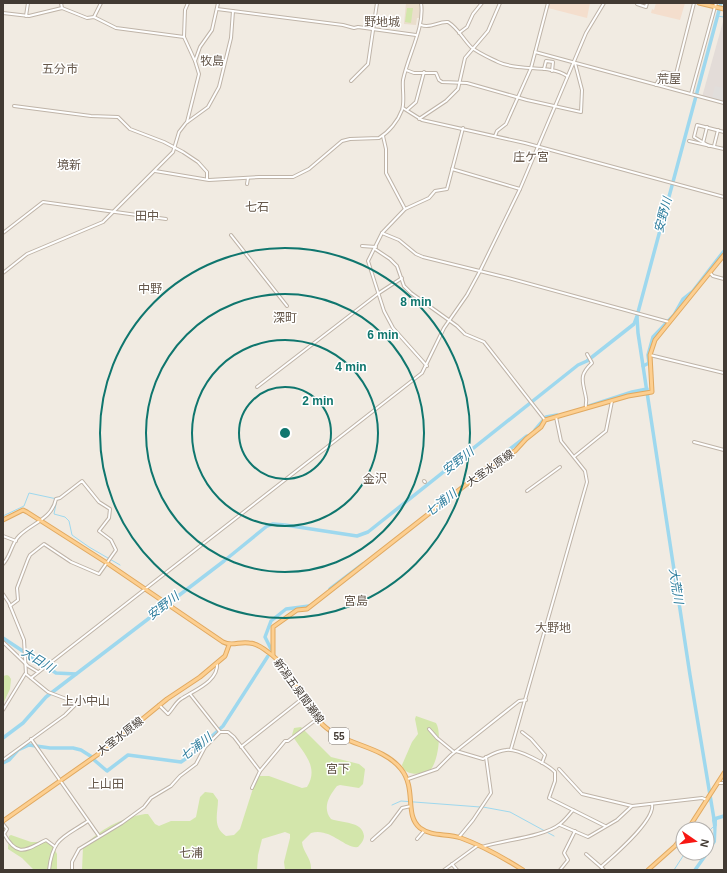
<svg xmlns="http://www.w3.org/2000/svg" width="727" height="873" font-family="Helvetica,'Noto Sans JP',sans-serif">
	<rect width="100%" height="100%" fill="#f1ebe2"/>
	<!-- commercial -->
	<g fill="#f4decd">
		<path d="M550 3H590L587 18 548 8Z"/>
		<path d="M656 3H685L680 20 651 13 652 9 654 10Z"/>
	</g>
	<!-- industrial -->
	<path fill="#e3dcd8" d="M724 18V102L702 97Z"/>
	<!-- education -->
	<path fill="#eadecc" d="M406 3H420L421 18H417L416 25 404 24Z"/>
	<!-- green -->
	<g fill="#d3e6ab">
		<path d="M407 8H413L411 23 405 22Z"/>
		<path d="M7 675 9 676 11 679 10 689 3 704V676Z"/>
		<path d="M416 716 436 723C442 732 438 761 431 769 423 776 404 776 402 765L412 742 418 734 415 719Z"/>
		<path d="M301 727 331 757 359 764 365 769 363 784 359 788 340 785 337 786C329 796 322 808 331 819 341 823 363 821 364 836 364 840 361 844 358 847 345 849 330 827 311 833L302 842C303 853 312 858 311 870H285L284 862 290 838V834L285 832 262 839 258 855 257 870H82L83 847C100 829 121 818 145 814H148L155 824 159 826 171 821H190L196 817 200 797 205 792 213 793 218 800C218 813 212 827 226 836L234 835 240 829 257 776H269L302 788 307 787C320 766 302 752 292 735L294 728Z"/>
		<path d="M11 835 31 842H51L57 854V870H34L22 858 8 849 9 836Z"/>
	</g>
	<!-- parking -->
	<path fill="#e1dedb" d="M715 86 724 88V101L712 98Z"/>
	<!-- water -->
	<path fill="#9ed8ee" d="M712 820H717L716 842 702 862 700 860C711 846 716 841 712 820Z"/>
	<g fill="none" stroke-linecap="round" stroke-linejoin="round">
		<!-- stream -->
		<g stroke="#9ed8ee" stroke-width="1">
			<path d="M717 16 724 17"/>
			<path d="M3 516 24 506 29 493 57 499 54 514 65 517 69 521 72 535 89 547 120 565"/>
			<path d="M392 805 401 801 480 807"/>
			<path d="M483 807 510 812 554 836"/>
			<path d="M707 833 714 826"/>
			<path d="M674 870 685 853"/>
		</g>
		<!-- river -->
		<g stroke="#9ed8ee" stroke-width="3.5">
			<path d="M637 317 638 333 690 675 715 825"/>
			<path d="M643 366 649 363 648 355 653 337 674 315 683 299 693 291 724 251"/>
			<path d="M586 407 632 392 647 389"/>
			<path d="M535 430 546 417 557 415"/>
			<path d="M498 458 527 436"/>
			<path d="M330 589 363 564"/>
			<path d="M3 638 56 673 76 674"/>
			<path d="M271 649 265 637 271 621 286 609 309 606"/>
			<path d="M3 738 23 723 46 697 224 561 267 526 273 524 285 525 357 536 368 532 578 365 587 361 634 324 637 316 721 3"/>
			<path d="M93 759 107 771 128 755 181 762 195 752 223 726 268 656"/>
			<path d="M3 763 9 760 18 750 29 745 50 748H73L81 750 92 757"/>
			<path d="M714 819 724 816"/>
			<path d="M695 870 707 853"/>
		</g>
		<defs>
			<g id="minor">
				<path d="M61 3 62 8"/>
				<path d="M637 4 646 7 647 3"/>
				<path d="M217 9 343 25 354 28 358 27 416 35"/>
				<path d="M3 13 29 16 62 8 87 18 94 17 116 28 184 37"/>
				<path d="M26 16 28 3"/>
				<path d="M94 17 101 3"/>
				<path d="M421 25C431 29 438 21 448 22 458 28 463 39 471 47 478 53 490 58 498 62 519 72 550 64 567 76"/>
				<path d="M459 33 467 27 473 14 482 3"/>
				<path d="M535 52 724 103"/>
				<path d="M195 61 200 47 212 30 218 3"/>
				<path d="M544 69 546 61 553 62 552 71"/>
				<path d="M406 70 414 73H436L439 80 442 82 467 83 527 100 581 112 582 90 575 63"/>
				<path d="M351 81 368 64 377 3"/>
				<path d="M656 85 663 72 676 74 694 3"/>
				<path d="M691 94 716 3"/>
				<path d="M14 106 91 116 118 117 130 129 164 142 183 152 198 162 207 172V179"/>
				<path d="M403 108 422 120 525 143 724 197"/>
				<path d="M407 110 416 102 424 72"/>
				<path d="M419 119 446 101 458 89 465 58 488 31 500 3"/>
				<path d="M187 122 199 74 195 61 184 37 185 10 188 3"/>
				<path d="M383 136 386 149V173L405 209"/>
				<path d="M495 136 497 131 506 124 531 68 548 3"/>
				<path d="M689 141 724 149"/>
				<path d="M703 143 707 127"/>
				<path d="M709 146 694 137 697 125 724 132"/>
				<path d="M714 146 718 130"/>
				<path d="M452 169 520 189"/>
				<path d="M155 171 209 180 259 177H293L309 169 342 141 350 139 379 138C389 132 398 121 402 110 405 101 402 89 403 80 408 55 425 27 421 3"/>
				<path d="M247 184 248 178"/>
				<path d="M3 233 43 202 166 219"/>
				<path d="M382 233 399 240 416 254 423 257 508 278 669 322"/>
				<path d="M231 235 287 306"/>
				<path d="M362 246 376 247"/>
				<path d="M375 249 390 259 397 266 404 286 411 293 457 326 465 334 484 342 545 420"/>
				<path d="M3 273 27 254 103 222 173 152 179 132 186 123 208 107 219 87 231 38 233 11"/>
				<path d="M710 273 713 276 724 279"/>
				<path d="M650 355 724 373"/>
				<path d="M427 366 393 328 384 311 368 261 382 233 405 209 429 198 435 191 447 189 463 128"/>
				<path d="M257 387 379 293 402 278"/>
				<path d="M586 407C585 404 587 402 586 398 583 381 578 376 592 363L587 354"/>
				<path d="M694 442 724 450"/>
				<path d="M575 456 606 431 612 401"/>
				<path d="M424 481 425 482"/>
				<path d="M527 491 560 467"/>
				<path d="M3 536 16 541"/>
				<path d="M3 564C11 556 11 544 19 536 32 523 52 519 56 499L60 498 82 481 99 502 110 509 109 518 99 531 111 540 116 550 99 574 71 562 44 544 30 555 28 559 17 588 18 600 10 606"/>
				<path d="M3 594 9 603 24 640 26 674 48 692 77 703 65 715 3 760"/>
				<path d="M3 642 28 666 38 672"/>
				<path d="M31 678 422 373 444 328 467 295 480 271 520 189 586 33 604 3"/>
				<path d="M190 694 220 732"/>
				<path d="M159 705 168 714C173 709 175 703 181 699 192 691 219 682 217 663"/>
				<path d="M3 710 25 674"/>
				<path d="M429 729 437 738 454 752"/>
				<path d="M522 732 531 739 545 755 542 763"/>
				<path d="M31 739 99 836"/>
				<path d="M241 747 303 698"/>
				<path d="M511 749 587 482 585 471 561 441 556 417"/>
				<path d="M456 751 483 759C491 755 496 751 506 750 517 748 547 764 555 772V781L549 798 605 826"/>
				<path d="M559 769 582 794 632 806 702 798 707 800"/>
				<path d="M408 779 437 769 451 755 519 701 526 700"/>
				<path d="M719 783H724"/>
				<path d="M252 788 260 771 285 741H288L317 719"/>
				<path d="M3 824 7 829 4 834C18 859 27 849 46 840L54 846"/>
				<path d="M560 825 588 837 617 820 632 806"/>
				<path d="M459 837 473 820 491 793 486 757"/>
				<path d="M417 839 424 831"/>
				<path d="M372 840 390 824 402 808 411 806"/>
				<path d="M482 847C503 840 544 837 560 824 565 820 569 815 573 810"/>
				<path d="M586 854 601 867"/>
				<path d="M452 864 457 870"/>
				<path d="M49 870C53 837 63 838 88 821"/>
				<path d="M72 870V862L79 849 122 823 144 807 151 798 171 786 180 776 196 764 205 747 220 732H228L234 737 260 771"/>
				<path d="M444 870 477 846"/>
				<path d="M560 870 568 860 564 853 575 831"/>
				<path d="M604 870 601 867C613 856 656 820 652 804"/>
			</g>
			<g id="major">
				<path d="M699 3 724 9"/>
				<path d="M3 520 23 510 27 512 107 563 223 642C232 647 240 641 249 643 256 643 263 648 268 652 292 668 302 705 323 725 345 746 382 745 401 769 417 789 404 815 420 828 432 837 447 833 461 838 483 846 504 858 523 870"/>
				<path d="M273 655V627L297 610 307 609 500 458 515 451 526 439 541 427 545 420 628 396 652 392 650 355 655 340 724 255"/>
				<path d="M3 821 107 748 167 699 200 677 225 656 229 645"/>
				<path d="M688 829 724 773"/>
				<path d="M648 870 675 846 683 836"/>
			</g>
		</defs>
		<!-- minor casing -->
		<use href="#minor" stroke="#bfb4a8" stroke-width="4"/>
		<!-- major casing -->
		<use href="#major" stroke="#e1a960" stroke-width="5"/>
		<!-- minor -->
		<use href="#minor" stroke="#fff" stroke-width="2"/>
		<!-- major -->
		<use href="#major" stroke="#fdcf90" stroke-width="3"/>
	</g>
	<!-- distance rings -->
	<g fill="none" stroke="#0f766e" stroke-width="2">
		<circle cx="285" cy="433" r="46"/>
		<circle cx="285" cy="433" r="93"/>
		<circle cx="285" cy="433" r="139"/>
		<circle cx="285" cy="433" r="185"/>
	</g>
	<g text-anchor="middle" stroke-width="3" stroke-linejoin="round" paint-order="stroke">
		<!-- shield labels -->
		<rect fill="#fff" stroke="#7b7570" stroke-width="1" x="329" y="728" width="20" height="16" rx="3"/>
		<g font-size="10" font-weight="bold" fill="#423a33">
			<text x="339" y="740">55</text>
		</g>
		<!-- street labels -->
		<g font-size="11" fill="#423a33" stroke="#fff">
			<text transform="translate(490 468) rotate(-35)" y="4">大室水原線</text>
			<text transform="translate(299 691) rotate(54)" y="4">新潟五泉間瀬線</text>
			<text transform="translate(120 736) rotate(-38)" y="4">大室水原線</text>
		</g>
		<!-- neighbourhood labels -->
		<g font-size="12" fill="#65574a" stroke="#fff">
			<text x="382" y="26">野地城</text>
			<text x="212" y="65">牧島</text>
			<text x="60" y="73">五分市</text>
			<text x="669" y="83">荒屋</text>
			<text x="531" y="161">庄ケ宮</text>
			<text x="69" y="169">境新</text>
			<text x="257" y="211">七石</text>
			<text x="147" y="220">田中</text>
			<text x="150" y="293">中野</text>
			<text x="285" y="322">深町</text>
			<text x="375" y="483">金沢</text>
			<text x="356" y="605">宮島</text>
			<text x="553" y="632">大野地</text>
			<text x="86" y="705">上小中山</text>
			<text x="338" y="773">宮下</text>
			<text x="106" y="788">上山田</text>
			<text x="191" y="857">七浦</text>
		</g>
		<!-- water labels -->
		<g font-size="12" font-style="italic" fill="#2c7c9c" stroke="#fff">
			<text transform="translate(663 215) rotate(-75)" y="4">安野川</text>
			<text transform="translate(458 461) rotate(-38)" y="4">安野川</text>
			<text transform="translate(441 503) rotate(-38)" y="4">七浦川</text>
			<text transform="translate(676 586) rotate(81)" y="4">大荒川</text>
			<text transform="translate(163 606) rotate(-38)" y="4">安野川</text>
			<text transform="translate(38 660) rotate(31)" y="4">大日川</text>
			<text transform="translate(196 747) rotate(-38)" y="4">七浦川</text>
		</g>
	</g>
	<circle cx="285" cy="433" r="6" fill="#0f766e" stroke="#fff" stroke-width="2"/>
	<g font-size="12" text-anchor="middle" font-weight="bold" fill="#0f766e" stroke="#fff" stroke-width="3" stroke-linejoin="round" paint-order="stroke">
		<text x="416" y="306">8 min</text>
		<text x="383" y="339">6 min</text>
		<text x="351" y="371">4 min</text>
		<text x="318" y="405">2 min</text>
	</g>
	<!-- border -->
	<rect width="727" height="873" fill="none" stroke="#423a33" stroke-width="8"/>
	<!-- north arrow -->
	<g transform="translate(695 841) rotate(103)"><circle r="19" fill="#ffffff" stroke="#b3b0ad"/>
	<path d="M0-3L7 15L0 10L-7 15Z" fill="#f71713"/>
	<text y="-6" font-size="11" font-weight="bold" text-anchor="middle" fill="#423a33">N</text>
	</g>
</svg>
